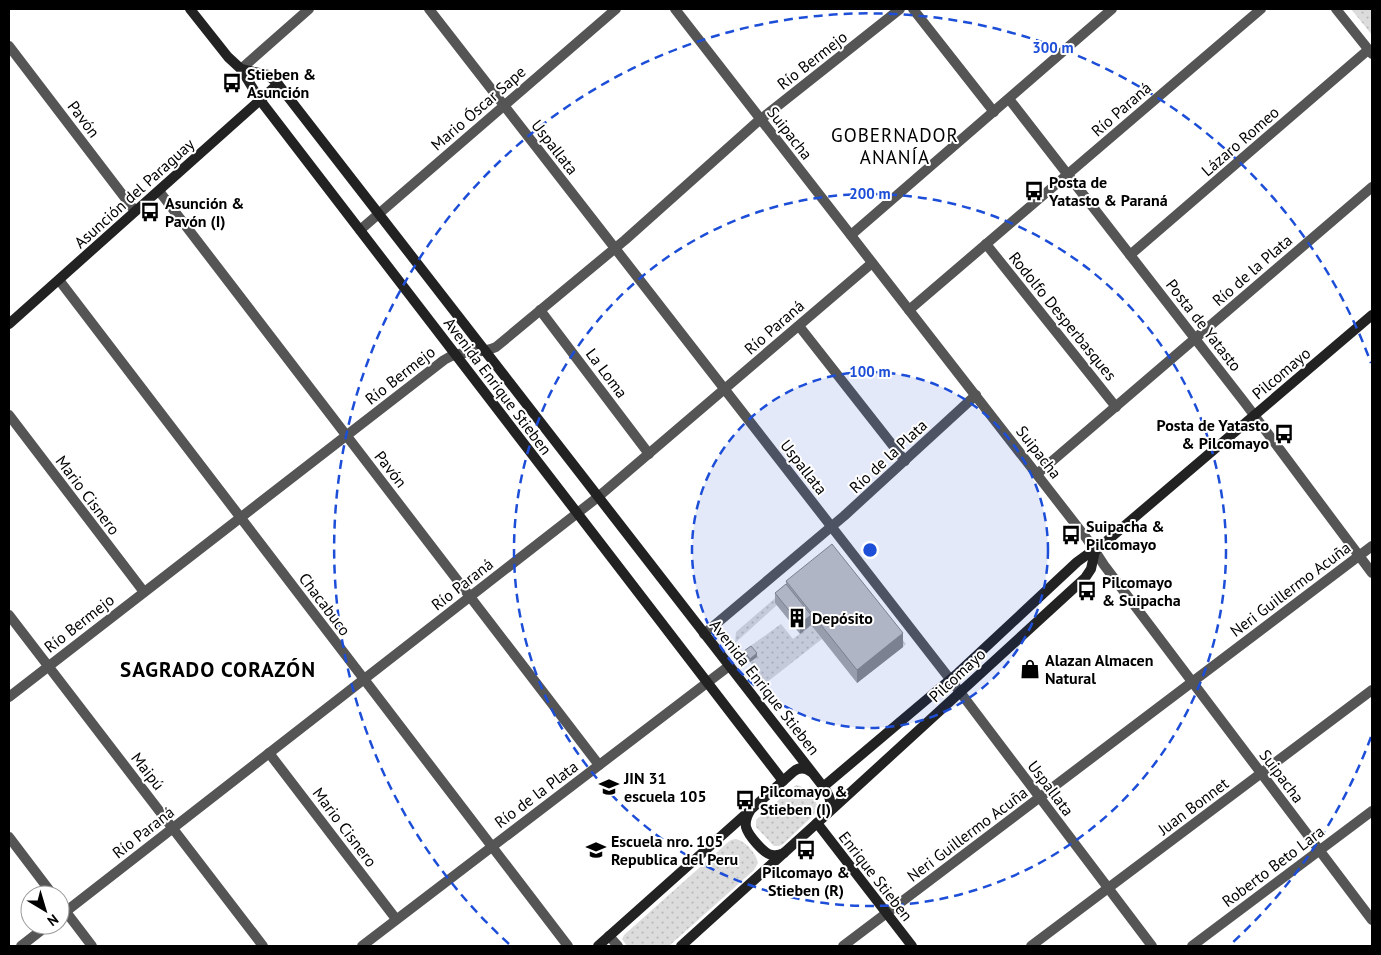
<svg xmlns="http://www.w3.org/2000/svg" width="1381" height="955" font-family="'PT Sans',sans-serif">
	<defs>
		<pattern id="grass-dots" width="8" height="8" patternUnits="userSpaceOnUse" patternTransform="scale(1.25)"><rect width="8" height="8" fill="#dcdcdc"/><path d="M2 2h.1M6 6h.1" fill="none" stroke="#bbb" stroke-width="1.8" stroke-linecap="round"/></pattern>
	</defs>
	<rect width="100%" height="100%" fill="#fff"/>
	<!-- grass -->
	<g fill="url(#grass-dots)">
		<path d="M1351 9H1372V35Z"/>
		<path d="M826 554 836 555 906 644 903 647 775 603 777 605 735 643 736 632Z"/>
		<path d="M781 624 793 639 811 625 822 639 766 683 742 652Z"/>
		<path d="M796 785C805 785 819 801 818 811L783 844 779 846H774L756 827V820Z"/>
		<path d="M736 839C745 841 756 853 758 863L754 870 669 946H627L622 939 624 935 727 843 731 840Z"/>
	</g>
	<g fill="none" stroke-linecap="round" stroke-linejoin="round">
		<!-- street -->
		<g stroke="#555" stroke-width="10">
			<path d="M429 9 960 692 1152 946"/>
			<path d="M675 9 1087 539 1104 565 1372 920"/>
			<path d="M913 9 994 112"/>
			<path d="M1336 9 1372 54"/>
			<path d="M9 46 135 211"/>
			<path d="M241 69 309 9"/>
			<path d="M1009 99 1245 403 1372 573"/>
			<path d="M159 191 599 765"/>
			<path d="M360 230 616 9"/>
			<path d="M851 235 1112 9"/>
			<path d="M986 244 1116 407"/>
			<path d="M1130 255 1368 50"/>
			<path d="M59 280 568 946"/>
			<path d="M540 310 649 454"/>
			<path d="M909 310 1261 9"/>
			<path d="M799 326 905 461"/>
			<path d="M9 415 144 592"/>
			<path d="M1037 474 1372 187"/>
			<path d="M9 615 263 946"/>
			<path d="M704 634 844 516 976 395"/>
			<path d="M9 697 444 360C460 349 480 355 496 347L625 240 756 123 900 9"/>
			<path d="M269 753 396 919"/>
			<path d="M9 837 53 895"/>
			<path d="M60 904 92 946"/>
			<path d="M60 916 598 497 872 263"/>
			<path d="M609 936 618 946"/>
			<path d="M21 946 48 925"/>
			<path d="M362 946 729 666"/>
			<path d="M843 946 1372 546"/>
			<path d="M1031 946 1372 690"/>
			<path d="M1192 946 1372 811"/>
		</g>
		<!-- secondary -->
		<g stroke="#222" stroke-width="10">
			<path d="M190 9 228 57 241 69 260 100 783 781"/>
			<path d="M241 69 268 75 278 84 825 789C831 798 832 805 827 814"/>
			<path d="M9 324 278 84"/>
			<path d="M823 787 958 673 1077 562 1088 554 1095 551 1372 315"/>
			<path d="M750 811C747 816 745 821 746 827 748 835 764 854 772 855 777 856 780 855 784 853"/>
			<path d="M817 823 912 946"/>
			<path d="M598 946 793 772C799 767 805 767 811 772"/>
			<path d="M681 946 827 814 1085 578 1091 569 1095 551"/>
		</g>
	</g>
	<!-- wall -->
	<g fill="#a9a9a9">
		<path d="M786 581 903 647 857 683 811 625 800 634 775 603V593L786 584Z"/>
		<path d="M744 651 757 657 750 662 744 655Z"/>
	</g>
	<!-- shaded-wall -->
	<g fill="#898989">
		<path d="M811 615V625L800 634V624Z"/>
		<path d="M903 633V647L857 683V670Z"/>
		<path d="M757 653V657L750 662V659Z"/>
	</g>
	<!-- building -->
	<g fill="#c4c4c4" stroke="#898989">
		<path d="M832 544 903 633 857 670 786 581Z"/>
		<path d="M786 584 811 615 800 624 775 593Z"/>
		<path d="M751 646 757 653 750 659 744 651Z"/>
	</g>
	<!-- distance rings -->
	<circle cx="870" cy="550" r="178" fill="#1d4ed8" fill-opacity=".12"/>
	<g fill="none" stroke="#1d4ed8" stroke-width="2.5" stroke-dasharray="9 6">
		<circle cx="870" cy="550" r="178"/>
		<circle cx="870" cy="550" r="356"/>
		<path d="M1371 737A535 535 0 0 1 1231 944M509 944A535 535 0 1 1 1371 363"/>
	</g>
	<!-- icons -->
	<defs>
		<symbol id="bus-bare" viewBox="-9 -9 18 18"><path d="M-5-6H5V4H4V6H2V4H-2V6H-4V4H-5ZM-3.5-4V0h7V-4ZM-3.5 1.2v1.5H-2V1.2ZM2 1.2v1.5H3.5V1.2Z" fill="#000" stroke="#fff" stroke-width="2.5" paint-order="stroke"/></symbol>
		<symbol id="building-bare" viewBox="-9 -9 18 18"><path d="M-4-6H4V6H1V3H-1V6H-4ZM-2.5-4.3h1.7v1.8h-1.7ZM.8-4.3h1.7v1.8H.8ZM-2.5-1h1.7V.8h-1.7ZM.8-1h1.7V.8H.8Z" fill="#000" stroke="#fff" stroke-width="2.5" paint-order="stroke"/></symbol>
		<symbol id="shop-bare" viewBox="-9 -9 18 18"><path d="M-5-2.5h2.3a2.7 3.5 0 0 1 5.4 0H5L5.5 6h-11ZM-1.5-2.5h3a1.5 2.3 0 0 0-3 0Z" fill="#000" stroke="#fff" stroke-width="2.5" paint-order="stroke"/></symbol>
		<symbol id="school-bare" viewBox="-9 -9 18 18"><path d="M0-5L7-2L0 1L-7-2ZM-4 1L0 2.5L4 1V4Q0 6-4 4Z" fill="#000" stroke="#fff" stroke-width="2.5" paint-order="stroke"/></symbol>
	</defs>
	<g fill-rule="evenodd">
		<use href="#bus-bare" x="218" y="69" width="28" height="28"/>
		<use href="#bus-bare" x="1020" y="177" width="28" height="28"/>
		<use href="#bus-bare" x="136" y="198" width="28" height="28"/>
		<use href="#bus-bare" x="1270" y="420" width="28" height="28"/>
		<use href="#bus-bare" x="1057" y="521" width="28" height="28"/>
		<use href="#bus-bare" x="1073" y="577" width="28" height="28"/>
		<use href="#building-bare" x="783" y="604" width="28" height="28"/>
		<use href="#shop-bare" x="1016" y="655" width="28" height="28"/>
		<use href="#school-bare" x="595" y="773" width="28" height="28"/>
		<use href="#bus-bare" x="731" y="786" width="28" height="28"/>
		<use href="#school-bare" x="582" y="836" width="28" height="28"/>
		<use href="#bus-bare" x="792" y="836" width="28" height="28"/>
	</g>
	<g text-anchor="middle" stroke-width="4" stroke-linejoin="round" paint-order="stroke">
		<!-- street labels -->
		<g font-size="16" fill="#000" stroke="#fff">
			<text transform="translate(812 60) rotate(-38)" y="6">Río Bermejo</text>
			<text transform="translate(478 108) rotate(-41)" y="6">Mario Óscar Sape</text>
			<text transform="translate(1121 109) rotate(-41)" y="6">Río Paraná</text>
			<text transform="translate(84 119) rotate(53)" y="6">Pavón</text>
			<text transform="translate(790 133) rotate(52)" y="6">Suipacha</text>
			<text transform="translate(1240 141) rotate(-41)" y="6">Lázaro Romeo</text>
			<text transform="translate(555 147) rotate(52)" y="6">Uspallata</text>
			<text transform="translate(134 193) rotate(-42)" y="6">Asunción del Paraguay</text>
			<text transform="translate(1252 270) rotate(-41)" y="6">Río de la Plata</text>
			<text transform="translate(1063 316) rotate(51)" y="6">Rodolfo Desperbasques</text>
			<text transform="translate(1204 325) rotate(52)" y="6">Posta de Yatasto</text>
			<text transform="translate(774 327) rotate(-41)" y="6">Río Paraná</text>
			<text transform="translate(607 373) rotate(53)" y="6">La Loma</text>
			<text transform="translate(1281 373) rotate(-40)" y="6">Pilcomayo</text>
			<text transform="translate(400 375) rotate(-38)" y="6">Río Bermejo</text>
			<text transform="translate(498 386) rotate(53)" y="6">Avenida Enrique Stieben</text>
			<text transform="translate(1039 452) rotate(52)" y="6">Suipacha</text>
			<text transform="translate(888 456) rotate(-43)" y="6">Río de la Plata</text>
			<text transform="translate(804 467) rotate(52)" y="6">Uspallata</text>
			<text transform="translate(391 469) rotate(52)" y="6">Pavón</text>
			<text transform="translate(88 495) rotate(53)" y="6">Mario Cisnero</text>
			<text transform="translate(462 584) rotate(-38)" y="6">Río Paraná</text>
			<text transform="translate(1290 589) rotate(-37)" y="6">Neri Guillermo Acuña</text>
			<text transform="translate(325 604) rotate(53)" y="6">Chacabuco</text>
			<text transform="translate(79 623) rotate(-38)" y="6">Río Bermejo</text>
			<text transform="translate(957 675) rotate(-43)" y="6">Pilcomayo</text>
			<text transform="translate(765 687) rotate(52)" y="6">Avenida Enrique Stieben</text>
			<text transform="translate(148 771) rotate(52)" y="6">Maipú</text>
			<text transform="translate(1282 776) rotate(53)" y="6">Suipacha</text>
			<text transform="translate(1051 788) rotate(53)" y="6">Uspallata</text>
			<text transform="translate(536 794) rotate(-37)" y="6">Río de la Plata</text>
			<text transform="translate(1193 806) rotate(-37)" y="6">Juan Bonnet</text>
			<text transform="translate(345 827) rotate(53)" y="6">Mario Cisnero</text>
			<text transform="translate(143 832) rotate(-38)" y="6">Río Paraná</text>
			<text transform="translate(967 834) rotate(-37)" y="6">Neri Guillermo Acuña</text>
			<text transform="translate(1273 866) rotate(-37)" y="6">Roberto Beto Lara</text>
			<text transform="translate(876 876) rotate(52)" y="6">Enrique Stieben</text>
		</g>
		<!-- poi labels -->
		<g font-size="16" font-weight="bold" fill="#000" stroke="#fff" text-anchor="start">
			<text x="247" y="80">Stieben &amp;<tspan x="247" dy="18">Asunción</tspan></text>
			<text x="1049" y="188">Posta de<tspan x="1049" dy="18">Yatasto &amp; Paraná</tspan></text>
			<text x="165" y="209">Asunción &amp;<tspan x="165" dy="18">Pavón (I)</tspan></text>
			<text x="1269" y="431" text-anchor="end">Posta de Yatasto<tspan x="1269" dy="18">&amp; Pilcomayo</tspan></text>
			<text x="1086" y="532">Suipacha &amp;<tspan x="1086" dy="18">Pilcomayo</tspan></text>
			<text x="1102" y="588">Pilcomayo<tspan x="1102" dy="18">&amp; Suipacha</tspan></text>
			<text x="812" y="624">Depósito</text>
			<text x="1045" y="666">Alazan Almacen<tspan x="1045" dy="18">Natural</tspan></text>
			<text x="624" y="784">JIN 31<tspan x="624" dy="18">escuela 105</tspan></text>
			<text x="760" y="797">Pilcomayo &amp;<tspan x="760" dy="18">Stieben (I)</tspan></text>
			<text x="611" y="847">Escuela nro. 105<tspan x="611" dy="18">Republica del Peru</tspan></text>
			<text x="806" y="878" text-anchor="middle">Pilcomayo &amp;<tspan x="806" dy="18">Stieben (R)</tspan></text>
		</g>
		<!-- quarter labels -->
		<g font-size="19" letter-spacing="1" fill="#000" stroke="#fff">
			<text x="895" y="142">GOBERNADOR<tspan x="895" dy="22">ANANÍA</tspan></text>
		</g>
		<!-- district labels -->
		<g font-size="21" font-weight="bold" letter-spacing="1" fill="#000" stroke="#fff">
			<text x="218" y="677">SAGRADO CORAZÓN</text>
		</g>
	</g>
	<circle cx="870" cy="550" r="8" fill="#1d4ed8" stroke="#fff" stroke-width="2.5"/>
	<g font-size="15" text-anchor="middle" font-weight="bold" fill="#1d4ed8" stroke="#fff" stroke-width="4" stroke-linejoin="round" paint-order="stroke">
		<text x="1053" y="53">300 m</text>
		<text x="870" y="199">200 m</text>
		<text x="870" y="377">100 m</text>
	</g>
	<!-- border -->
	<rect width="1381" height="955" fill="none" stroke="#000000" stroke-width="20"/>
	<!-- north arrow -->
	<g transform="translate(45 910) rotate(142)"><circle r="24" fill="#ffffff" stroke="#999999"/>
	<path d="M0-4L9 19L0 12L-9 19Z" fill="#000000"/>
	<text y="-8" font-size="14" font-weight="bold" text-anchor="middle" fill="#000000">N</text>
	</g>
</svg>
